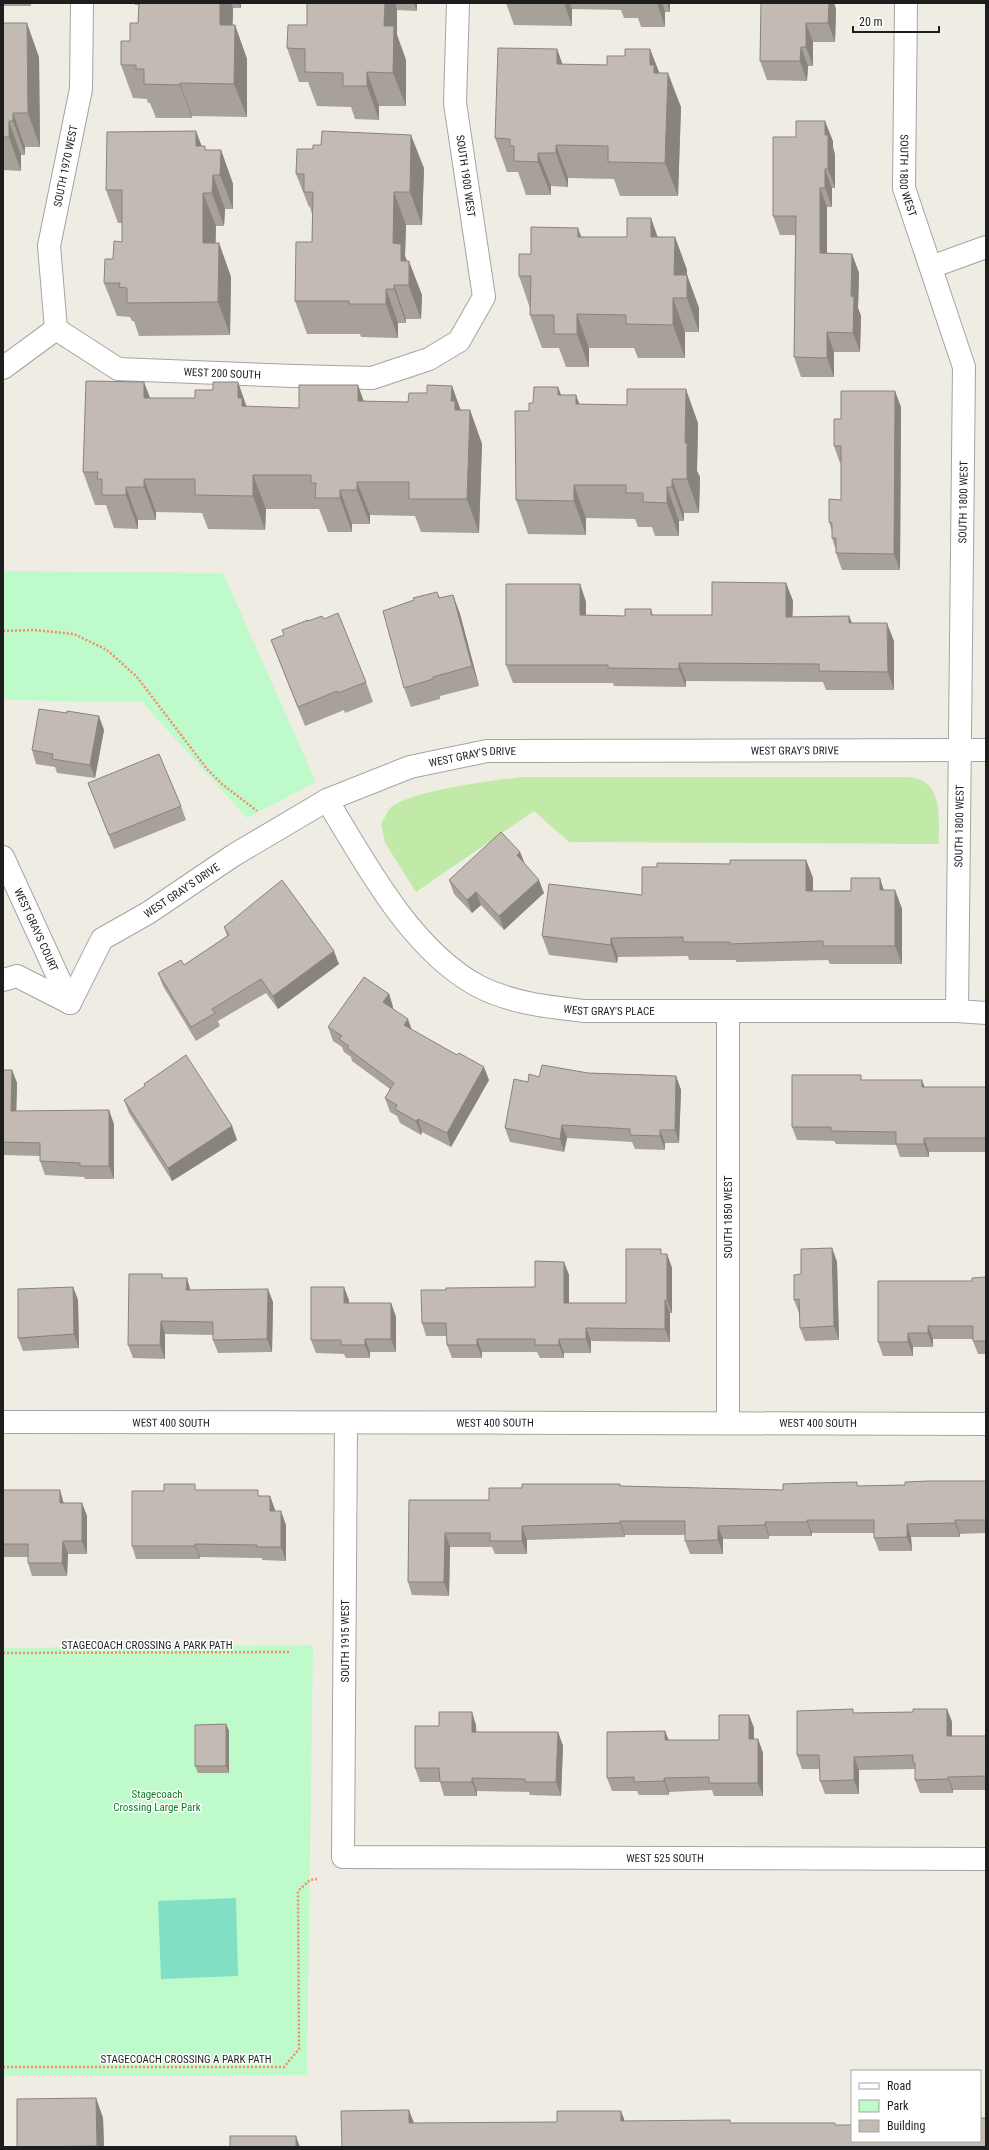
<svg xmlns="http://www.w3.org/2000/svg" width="989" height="2150" font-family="'Roboto Condensed',sans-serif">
	<rect width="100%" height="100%" fill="#efece3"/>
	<!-- grass -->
	<path fill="#c1eaa8" d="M525 777H904C909 777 915 778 919 779 944 789 938 823 939 844L569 842 534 811 416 892 385 843 381 824C384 819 387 812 390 808 409 791 498 779 525 777Z"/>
	<!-- park -->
	<g fill="#bffacb">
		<path d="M3 571 223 573 316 782 247 818 142 702 3 700Z"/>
		<path d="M313 1645 307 2075 3 2076V1648Z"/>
	</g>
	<!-- pitch -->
	<path fill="#80dfc5" d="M236 1898 238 1976 161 1979 158 1901Z"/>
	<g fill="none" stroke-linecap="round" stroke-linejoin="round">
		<defs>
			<g id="street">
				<path id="s1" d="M906 3 904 188 964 367 957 1011"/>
				<path d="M931 267 986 247"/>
				<path id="s2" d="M56 329 49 246 81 89 82 3"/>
				<path id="s3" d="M3 368 56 329 118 369 294 376 372 378 429 359 459 341 484 297 455 103 458 3"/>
				<path id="s4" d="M327 800C365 863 411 950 478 986 511 1003 548 1007 584 1011H957L986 1013"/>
				<path id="s5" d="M3 857 70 1003"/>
				<path d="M3 980 17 976 70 1003"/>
				<path id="s6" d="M70 1003 102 939 148 913 234 855 327 800 410 767 487 751 986 750"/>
				<path d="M728 1421V1012"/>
				<path id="s7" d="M3 1422C331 1424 658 1421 986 1424"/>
				<path id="s8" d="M346 1424 343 1857 986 1859"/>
			</g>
		</defs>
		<!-- street casing -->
		<use href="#street" stroke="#a4a4a4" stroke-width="24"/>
		<!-- path -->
		<g stroke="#fb8868" stroke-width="2.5" stroke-dasharray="2 2" stroke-linecap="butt">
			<path d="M3 631 34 630 74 634 107 650 137 677 207 769 222 784 257 811"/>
			<path d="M3 1653 291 1652"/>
			<path d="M3 2067H284L299 2049 298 1891 310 1880 317 1879"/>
		</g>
		<!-- street -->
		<use href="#street" stroke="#fff" stroke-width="22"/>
	</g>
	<!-- wall -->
	<g fill="#a8a19a">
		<rect x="3" y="3" width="28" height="3"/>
		<path d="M134 3H241V8H233L232 25H235L247 59V117L192 116V118H156L150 103H148L147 99 133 98 121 65 130 41 138 23 139 5H135Z"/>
		<path d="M307 3H417V11L397 10V35L406 60V106H379V120L355 119 351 107 317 106 308 82H299L287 48 307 25Z"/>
		<path d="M506 3H685V4H670V12H665V27H641L638 18H624L621 10 572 9V26L514 25Z"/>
		<path d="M761 3H834L836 9 835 42H813V66H808L807 81 767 80 760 61Z"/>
		<path d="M3 23 39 57 40 147H25V155H21V171L3 170Z"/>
		<path d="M557 49 562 64 607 65 625 56 650 49 659 73 681 107 678 196H620L614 179 568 178V187L551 186V195H526L518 172H507L495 138Z"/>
		<path d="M833 141V147L835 155V188H832V207H827V253L852 254 859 273 858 308 861 316 860 352H834V377H801L794 357 795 235H780L773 216Z"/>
		<path d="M202 146 207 150H221L233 184V209H225L224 226H216L215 243H219L231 277 230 335 139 336 134 321H132L130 317 117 316 104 283 113 259 122 242V223H118L106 190Z"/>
		<path d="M424 168 422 225H406L405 256 422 295 421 319H406V323H398V338L361 337 360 334H307L295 301 312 242V214L310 207H309L296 174Z"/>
		<path d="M581 237H675L687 270V275L699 308V332H685V358H638L634 348H589V367H566L559 348H542L530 315V308L519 276 531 254Z"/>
		<path d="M452 386 460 410H470L482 444 479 533 421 532 415 516 370 515V524H352V532H328L319 509H266L265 530 208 529 202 513 156 512V520H138V529L114 528 106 505H95L83 472 150 398 247 407 299 408 364 401 408 402 427 393Z"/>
		<path d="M558 387 561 395H576L579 404 698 423 697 471 700 477 699 513H684V521H679V536H655L652 527H638L635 519 586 518V535L528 534 516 500 529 411 533 403Z"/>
		<path d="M901 407 900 570H842L836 553V550L832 538V531L829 522 841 500V463H840L834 446 841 419Z"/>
		<path d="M786 583 793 601 792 617 849 616 852 623 894 641V690H826L823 682 686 681V687L614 686 613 683H513L506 665 580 584 586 602V615L625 616 651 609 653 615H712Z"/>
		<path d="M437 592 440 598 453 595 460 614 479 686 440 696V699L411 707 404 688Z"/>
		<path d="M324 619 366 682 373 702 345 713 344 710 305 726 271 640 284 635 308 621Z"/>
		<path d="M67 713 104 730 95 778 57 773 55 767 36 764 32 750Z"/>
		<path d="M88 783 181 806 186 820 114 849Z"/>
		<path d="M520 852 525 864 544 893 504 930 481 905 472 913 454 894 449 880Z"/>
		<path d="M806 860 813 878V891L895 890 902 909V964H830L828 960 736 962V960H689L688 956 618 957 617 963 549 955 542 936 642 895 657 867 730 864Z"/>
		<path d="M224 927 339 964 278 1009 266 993 218 1021 220 1026 196 1041 163 986 158 973 184 965 227 936Z"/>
		<path d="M389 994 393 1007 392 1009 412 1030 489 1080 451 1147 422 1132 421 1135 400 1123 397 1116 390 1112 385 1098 390 1089 352 1061 351 1057 344 1052 342 1047 333 1041 328 1027Z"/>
		<path d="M3 1070H12L17 1083 16 1111 114 1124V1179H85L84 1177 45 1175 40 1161V1156L3 1155Z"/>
		<path d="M588 1073 676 1076 681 1090 679 1143H665V1150L635 1149 632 1142 567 1138 564 1152 510 1142 505 1128 528 1082 539 1077Z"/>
		<path d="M863 1080 925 1087H986V1152H929V1157H900L896 1145 836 1144 834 1141 797 1140 792 1127Z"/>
		<path d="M144 1084 232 1126 237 1140 172 1181 129 1113 124 1100 145 1087Z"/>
		<path d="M832 1248 837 1262 839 1340 805 1341 800 1328V1313H799L794 1300 801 1274Z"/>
		<path d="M663 1254H667L672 1268V1313H670V1342L591 1341V1353H564V1358H540L537 1352H482V1358H452L447 1345V1336H426L422 1323 446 1290 535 1287 564 1262 569 1275V1303H626Z"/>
		<path d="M162 1274 163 1278 191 1290 273 1302 272 1352 218 1353 213 1340V1335L165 1334V1359L133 1358 128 1345Z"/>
		<path d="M986 1277V1354H978L973 1341V1339H933V1347H913V1356H883L878 1342 972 1281Z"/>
		<path d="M73 1287 78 1300 79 1348 23 1351 18 1338Z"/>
		<path d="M349 1300V1303H391L396 1317V1352H370V1358H346L344 1354 316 1353 311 1340Z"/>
		<path d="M986 1481V1533L960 1534V1537H911L912 1551H879L874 1538V1533H812V1536H769V1539H723V1554H690L685 1541V1535H625V1537L527 1540V1554H495L492 1547H450L449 1596 412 1595 408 1582 409 1500H489L522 1488 621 1486 783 1490 858 1486 905 1485Z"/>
		<path d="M3 1490 64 1503H82L87 1516V1554H68L67 1576H32L28 1563V1557H3Z"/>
		<path d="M197 1490 260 1496H270L275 1510V1511L286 1525V1561L262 1560V1558L200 1557V1559H136L132 1546Z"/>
		<path d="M947 1709 952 1722V1736H986V1790H953V1793H920L915 1780V1769L859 1770V1794H825L820 1781V1769H802L797 1755 854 1713 913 1712Z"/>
		<path d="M749 1715 754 1728V1739H758L763 1753V1796H714L712 1790 669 1792V1795H639L637 1791H612L607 1778 665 1731 669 1740H719Z"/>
		<path d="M226 1724 229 1731V1773H198L195 1766Z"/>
		<path d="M476 1725V1732H558L563 1746 561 1796 530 1795 529 1792 477 1791V1796H444L440 1782H420L415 1768Z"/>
		<path d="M96 2098 103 2118 104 2147H17Z"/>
	</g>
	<!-- shaded-wall -->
	<g fill="#88837d">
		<path d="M220 3H231L233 8 232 59 220 25Z"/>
		<path d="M239 3H241V8Z"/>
		<path d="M385 3H395L397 10V35L406 60V106L393 73 384 26Z"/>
		<path d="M414 3H417V11Z"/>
		<path d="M564 3H570L572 9V26Z"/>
		<path d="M657 3H662L665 12V27Z"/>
		<path d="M667 3H670V12Z"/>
		<path d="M829 3H834L836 9 835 42 828 23Z"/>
		<path d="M27 23 39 57 40 147 28 113Z"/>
		<path d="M806 23 813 42V66L806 47Z"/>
		<path d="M235 25 247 59V117L234 84Z"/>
		<path d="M801 47 808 66 807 81 800 61Z"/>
		<path d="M557 49 569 82 557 64Z"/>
		<path d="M650 49 663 82 667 98 650 65Z"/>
		<path d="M367 72 379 106V120L367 86Z"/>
		<path d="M668 73 681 107 678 196 665 163Z"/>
		<path d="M180 83 192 116V118L180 85Z"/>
		<path d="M13 113 25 147V155L13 121Z"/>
		<path d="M9 121 21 155V171L9 137Z"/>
		<path d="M825 121 833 141V147L835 155V188L828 169 825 135Z"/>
		<path d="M196 131 209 165 196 146Z"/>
		<path d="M411 135 424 168 422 225 410 192Z"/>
		<path d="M556 145 568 178V187L556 153Z"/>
		<path d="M221 150 233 184V209L220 175Z"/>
		<path d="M538 153 551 186V195L538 162Z"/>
		<path d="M825 169 832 188V207L825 188Z"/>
		<path d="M213 175 225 209 224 226 212 193Z"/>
		<path d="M820 188 827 207V272L820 253Z"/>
		<path d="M394 192 406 225 405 256 409 267V261L422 295 421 319 393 243Z"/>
		<path d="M203 193 216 226 215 277 203 243Z"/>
		<path d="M651 218 663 252 651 237Z"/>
		<path d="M578 228 590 261 578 237Z"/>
		<path d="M675 237 687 270 686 298 674 275Z"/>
		<path d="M219 243 231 277 230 335 218 302Z"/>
		<path d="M852 254 859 273 858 308 861 316 860 352 853 333 851 296Z"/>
		<path d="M687 275 699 308V332L687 298Z"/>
		<path d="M394 285 406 319V323L394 289Z"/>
		<path d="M386 289 398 323V338L386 304Z"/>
		<path d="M673 298 685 332V358L673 325Z"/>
		<path d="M577 314 589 348V367L577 334Z"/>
		<path d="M827 332 834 352V377L827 358Z"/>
		<path d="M144 382 157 416 144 398Z"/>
		<path d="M238 382 250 416 254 432 238 398Z"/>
		<path d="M358 385 370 419 358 401Z"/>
		<path d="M452 386 464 419 468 435 451 401Z"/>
		<path d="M558 387 570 421 558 395Z"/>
		<path d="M686 389 698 423 697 471 700 477 699 513 687 479 685 443Z"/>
		<path d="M895 391 901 407 900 570 894 554Z"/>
		<path d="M576 395 588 428 576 404Z"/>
		<path d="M470 410 482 444 479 533 467 499Z"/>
		<path d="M253 475 266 509 265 530 253 496Z"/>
		<path d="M144 479 156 512V520L144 487Z"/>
		<path d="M672 479 684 513V521L672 487Z"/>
		<path d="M357 482 370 515V524L357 490Z"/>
		<path d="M574 485 586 518V535L574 501Z"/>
		<path d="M126 487 138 520V529L126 495Z"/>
		<path d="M667 487 679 521V536L667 503Z"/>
		<path d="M340 490 352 524V532L340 498Z"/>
		<path d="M786 583 793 601 792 635 786 617Z"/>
		<path d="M580 584 586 602V633L580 615Z"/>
		<path d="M453 595 460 614 479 686 472 666Z"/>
		<path d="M849 616 856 634 849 623Z"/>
		<path d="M887 623 894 641V690L888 672Z"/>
		<path d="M679 663 686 681V687L679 669Z"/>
		<path d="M99 716 104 730 95 778 90 765Z"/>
		<path d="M520 852 525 865 517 855Z"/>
		<path d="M806 860 813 878V909L806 891Z"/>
		<path d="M880 878 886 897 880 890Z"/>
		<path d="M539 880 544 893 504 930 499 916Z"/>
		<path d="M895 890 902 909V964L895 946Z"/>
		<path d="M476 892 481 905 472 913 467 900Z"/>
		<path d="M611 938 618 957 617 963 611 945Z"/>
		<path d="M334 951 339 964 278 1009 273 996Z"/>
		<path d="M389 994 393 1007 388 1015 383 1002Z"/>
		<path d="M408 1019 413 1033 404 1025Z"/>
		<path d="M484 1067 489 1080 451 1147 447 1133Z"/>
		<path d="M12 1070 17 1083 16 1124 11 1111Z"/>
		<path d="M676 1076 681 1090 679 1143 675 1130Z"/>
		<path d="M922 1080 927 1093 922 1087Z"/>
		<path d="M109 1110 114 1124V1179L109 1166Z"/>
		<path d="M418 1119 422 1132 421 1135 416 1121Z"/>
		<path d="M562 1125 567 1138 564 1152 560 1139Z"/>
		<path d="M232 1126 237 1140 172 1181 168 1168Z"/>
		<path d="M660 1130 665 1143V1150L660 1136Z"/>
		<path d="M924 1138 929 1152V1157L924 1144Z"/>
		<path d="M832 1248 837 1262 839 1340 834 1326Z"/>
		<path d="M667 1254 672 1268V1313L667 1300Z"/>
		<path d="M564 1262 569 1275V1316L564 1303Z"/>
		<path d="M187 1278 191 1292 186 1290Z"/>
		<path d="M73 1287 78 1300 79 1348 74 1334Z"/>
		<path d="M344 1287 349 1300V1316L344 1303Z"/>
		<path d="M268 1289 273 1302 272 1352 267 1339Z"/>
		<path d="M665 1300 670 1313V1342L665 1329Z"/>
		<path d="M391 1303 396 1317V1352L391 1339Z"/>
		<path d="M161 1321 165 1334V1359L160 1345Z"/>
		<path d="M928 1326 933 1339V1347L928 1333Z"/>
		<path d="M586 1328 591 1341V1353L586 1339Z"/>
		<path d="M908 1333 913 1347V1356L908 1342Z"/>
		<path d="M365 1339 370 1352V1358L365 1345Z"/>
		<path d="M477 1339 482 1352V1358L477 1345Z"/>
		<path d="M559 1339 564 1353V1358L559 1345Z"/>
		<path d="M60 1490 64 1504 60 1503Z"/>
		<path d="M270 1496 275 1510V1525L270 1511Z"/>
		<path d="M82 1503 87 1516V1554L82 1541Z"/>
		<path d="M281 1511 286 1525V1561L281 1547Z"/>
		<path d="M807 1520 812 1533V1536L807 1522Z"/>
		<path d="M955 1520 960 1534V1537L955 1523Z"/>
		<path d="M620 1521 625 1535V1537L620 1523Z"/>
		<path d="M765 1522 769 1536V1539L765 1525Z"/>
		<path d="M907 1524 911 1537 912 1551 907 1537Z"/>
		<path d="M522 1526 527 1540V1554L522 1541Z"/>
		<path d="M718 1526 723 1539V1554L718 1540Z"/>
		<path d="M445 1533 450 1547 449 1596 444 1582Z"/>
		<path d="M63 1541 68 1554 67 1576 62 1563Z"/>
		<path d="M195 1544 200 1557V1559L195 1546Z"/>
		<path d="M947 1709 952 1722V1749L947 1736Z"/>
		<path d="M472 1712 476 1725 477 1745 472 1732Z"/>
		<path d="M749 1715 754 1728V1753L749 1739Z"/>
		<path d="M226 1724 229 1731V1773L226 1766Z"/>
		<path d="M665 1731 670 1745 665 1740Z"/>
		<path d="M558 1732 563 1746 561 1796 556 1782Z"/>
		<path d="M758 1739 763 1753V1796L758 1783Z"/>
		<path d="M854 1757 859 1770V1794L854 1780Z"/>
		<path d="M948 1777 953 1790V1793L948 1779Z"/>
		<path d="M472 1778 477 1791V1796L472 1782Z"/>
		<path d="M664 1778 669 1792V1795L664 1781Z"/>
		<path d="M96 2098 103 2118 104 2147H97V2146Z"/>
		<path d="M409 2110 414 2123H409Z"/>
		<path d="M621 2111 626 2124 621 2121Z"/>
		<path d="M296 2136 300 2147H296Z"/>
	</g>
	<!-- building -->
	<g fill="#c3bbb3" stroke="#88837d">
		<path d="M139 3H220V25H235L234 84 180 83V85L144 84V69H136V65H121V41H130V23H138Z"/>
		<path d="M307 3H385L384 26H394L393 73 367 72V86H343V73L305 72V49L287 48 288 25H307Z"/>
		<path d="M761 3H829L828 23H806V47H801L800 61H760Z"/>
		<path d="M3 23H27L28 113H13V121H9V137H3Z"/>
		<path d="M498 48 557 49V64L607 65V56H625V49H650V65H654V73H668L665 163 608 162V146L556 145V153H538V162L514 161V146H510V139L495 138Z"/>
		<path d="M796 121H825V135H828V169H825V188H820V253L852 254 851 296 854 297 853 333 827 332V358L794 357 796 216H773V137H796Z"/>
		<path d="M196 131V146H205V150H221L220 175H213L212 193H203V243H219L218 302 127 303V288L119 287 120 283H104L105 259H113L114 241 122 242V190H106L107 132Z"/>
		<path d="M322 131 411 135 410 192H394L393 243 401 244V261H409V285H394V289H386V304H349V301H295L296 242H312L313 192H304V174H296L297 149H313V145H321Z"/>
		<path d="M627 218H651V237H675L674 275H687V298H673V325L626 324V315L577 314V334H554V315H530L531 276H519V254H531V227L578 228V237H627Z"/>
		<path d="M86 381 144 382V398H195V390H213V382H238V398H242V406L299 408V385H358V401L408 402 409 393H427V385L452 386 451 401H455V410H470L467 499H409V482H357V490H340V498H315L316 483H311V475H253V496L195 495V479H144V487H126V495H102V479H97L98 472H83Z"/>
		<path d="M534 387H558V395H576V404L627 405V389H686L685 443H687V479H672V487H667V503L643 502V493H626V485H574V501L516 500 515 411H529V403H533Z"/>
		<path d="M841 391H895L894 554 836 553V538H832V523L829 522V499L841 500V446H834V419H841Z"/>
		<path d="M712 582 786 583V617L849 616V623H887L888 672 819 671V664L679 663V669L608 668V665H506V584H580V615L625 616V609H651V615H712Z"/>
		<path d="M437 592 439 598 453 595 472 666 433 677V679L404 688 383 611 414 600 413 598Z"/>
		<path d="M338 613 366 682 338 693 337 691 298 707 271 640 284 635 282 630 308 620V621L322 616 324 619Z"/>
		<path d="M39 709 67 713V711L99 716 90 765 52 759 53 754 32 750Z"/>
		<path d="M159 754 181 806 109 835 88 783Z"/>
		<path d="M501 832 520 852 517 855 539 880 499 916 476 892 467 900 449 880Z"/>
		<path d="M730 860H806V891H851V878H880V890H895V946H823V941L730 944V942H683V937L611 938V945L542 936 549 884 642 895V867H657V863L730 864Z"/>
		<path d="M282 880 334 951 273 996 261 979 212 1009 215 1013 191 1027 158 973 181 960 184 965 229 935 224 927Z"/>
		<path d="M364 977 389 994 383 1002 408 1019 404 1025 457 1055 459 1053 484 1067 447 1133 418 1119 416 1121 395 1109 397 1105 385 1098 394 1083 347 1048 349 1046 339 1039 342 1036 328 1027Z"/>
		<path d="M186 1055 232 1126 168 1168 124 1100 145 1086 144 1084Z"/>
		<path d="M542 1065 588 1073 676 1076 675 1130H660V1136L630 1135V1129L562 1125 560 1139 505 1128 514 1079 528 1082 529 1074 539 1077Z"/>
		<path d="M3 1070H12L11 1111 109 1110V1166H80V1163L40 1161V1143L3 1142Z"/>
		<path d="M792 1075H861V1080H922V1087H986V1138H924V1144H896V1132L831 1131V1127H792Z"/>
		<path d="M832 1248 834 1326 800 1328 799 1299 794 1300V1275L801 1274V1249Z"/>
		<path d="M626 1249H661V1254H667V1300H665V1329L586 1328V1339H559V1345H535V1339H477V1345H447L446 1323H422L421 1290H446V1288L535 1287V1261L564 1262V1303H626Z"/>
		<path d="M129 1274H162V1278H187L186 1290 268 1289 267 1339 213 1340V1322L161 1321 160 1345H128Z"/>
		<path d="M986 1277V1341H973V1326H928V1333H908V1342H878V1281H972V1278Z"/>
		<path d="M73 1287 74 1334 18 1338V1289Z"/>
		<path d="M311 1287H344V1303H391V1339H365V1345H341V1340H311Z"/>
		<path d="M929 1481H986V1520H955V1523L907 1524V1537L874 1538V1520H807V1522H765V1525L718 1526V1540L685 1541V1521H620V1523L522 1526V1541H490V1533H445L444 1582H408L409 1500H489V1488H522V1484H620V1486L783 1490V1484L812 1483 857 1482V1486L905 1485V1482Z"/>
		<path d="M164 1484H195V1490H258V1496H270V1511H281V1547H257V1545L195 1544V1546H132V1491H164Z"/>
		<path d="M3 1490H60V1503H82V1541H63L62 1563H28V1544H3Z"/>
		<path d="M853 1709V1713L913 1712V1709H947V1736H986V1776L948 1777V1779L915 1780V1763H913V1755L854 1757V1780L820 1781 819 1755H797V1711Z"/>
		<path d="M439 1712H472V1732H558L556 1782H525V1779L472 1778V1782H440L439 1768H415V1726H439Z"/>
		<path d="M719 1715H749V1739H758V1783H709V1777L664 1778V1781L634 1782V1777L607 1778V1732L665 1731V1740H719Z"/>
		<path d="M226 1724V1766H195V1725Z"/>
		<path d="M96 2098 97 2146 17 2147V2099Z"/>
		<path d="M409 2110V2123L557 2122V2111H621V2121L730 2120V2123H835V2125H852V2141H980V2118H986V2147H342L341 2111Z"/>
		<rect x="230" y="2136" width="66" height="11"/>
	</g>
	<g text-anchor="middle" stroke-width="3" stroke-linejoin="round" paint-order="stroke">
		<!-- street labels -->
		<g font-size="11" fill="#1d1d1d" stroke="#fff">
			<text dy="4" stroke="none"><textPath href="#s2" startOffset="165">SOUTH 1970 WEST</textPath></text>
			<text dy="4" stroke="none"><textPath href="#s1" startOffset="173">SOUTH 1800 WEST</textPath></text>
			<text transform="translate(466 176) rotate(82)" y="4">SOUTH 1900 WEST</text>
			<text dy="4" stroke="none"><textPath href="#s3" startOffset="244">WEST 200 SOUTH</textPath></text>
			<text transform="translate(963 502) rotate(-89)" y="4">SOUTH 1800 WEST</text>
			<text dy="4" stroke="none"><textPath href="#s6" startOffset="812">WEST GRAY'S DRIVE</textPath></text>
			<text dy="4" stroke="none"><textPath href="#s6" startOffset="489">WEST GRAY'S DRIVE</textPath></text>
			<text transform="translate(959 826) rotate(-89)" y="4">SOUTH 1800 WEST</text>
			<text dy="4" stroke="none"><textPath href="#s6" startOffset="165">WEST GRAY'S DRIVE</textPath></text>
			<text dy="4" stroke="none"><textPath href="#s5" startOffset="80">WEST GRAYS COURT</textPath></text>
			<text dy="4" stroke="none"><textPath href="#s4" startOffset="377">WEST GRAY'S PLACE</textPath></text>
			<text transform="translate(728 1217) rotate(-90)" y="4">SOUTH 1850 WEST</text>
			<text dy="4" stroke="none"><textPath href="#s7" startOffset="815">WEST 400 SOUTH</textPath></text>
			<text dy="4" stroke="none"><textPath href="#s7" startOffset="168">WEST 400 SOUTH</textPath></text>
			<text dy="4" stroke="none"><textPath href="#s7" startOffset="492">WEST 400 SOUTH</textPath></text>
			<text transform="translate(345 1641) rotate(-90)" y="4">SOUTH 1915 WEST</text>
			<text x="147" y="1649">STAGECOACH CROSSING A PARK PATH</text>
			<text dy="4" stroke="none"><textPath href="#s8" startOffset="755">WEST 525 SOUTH</textPath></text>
			<text x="186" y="2063">STAGECOACH CROSSING A PARK PATH</text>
		</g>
		<!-- park labels -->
		<g font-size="11" fill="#0a7d21" stroke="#fff">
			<text x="157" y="1798">Stagecoach<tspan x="157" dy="13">Crossing Large Park</tspan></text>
		</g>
	</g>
	<!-- border -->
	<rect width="989" height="2150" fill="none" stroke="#1d1d1d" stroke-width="8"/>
	<!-- legend -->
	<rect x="851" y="2070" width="130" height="72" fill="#ffffff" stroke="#a5a5a5"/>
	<rect x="859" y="2083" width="20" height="6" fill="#ffffff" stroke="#a5a5a5"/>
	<text x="887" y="2090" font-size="12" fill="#1d1d1d">Road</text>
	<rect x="859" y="2100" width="20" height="12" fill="#bffacb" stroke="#a5a5a5"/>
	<text x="887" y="2110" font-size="12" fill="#1d1d1d">Park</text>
	<rect x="859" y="2120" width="20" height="12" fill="#c3bbb3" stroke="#a5a5a5"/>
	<text x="887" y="2130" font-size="12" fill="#1d1d1d">Building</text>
	<!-- scale -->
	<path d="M853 26v6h86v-6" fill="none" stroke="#1d1d1d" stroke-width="2"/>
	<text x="859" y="26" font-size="12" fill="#1d1d1d" stroke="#ffffff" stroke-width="3" paint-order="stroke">20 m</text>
</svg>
